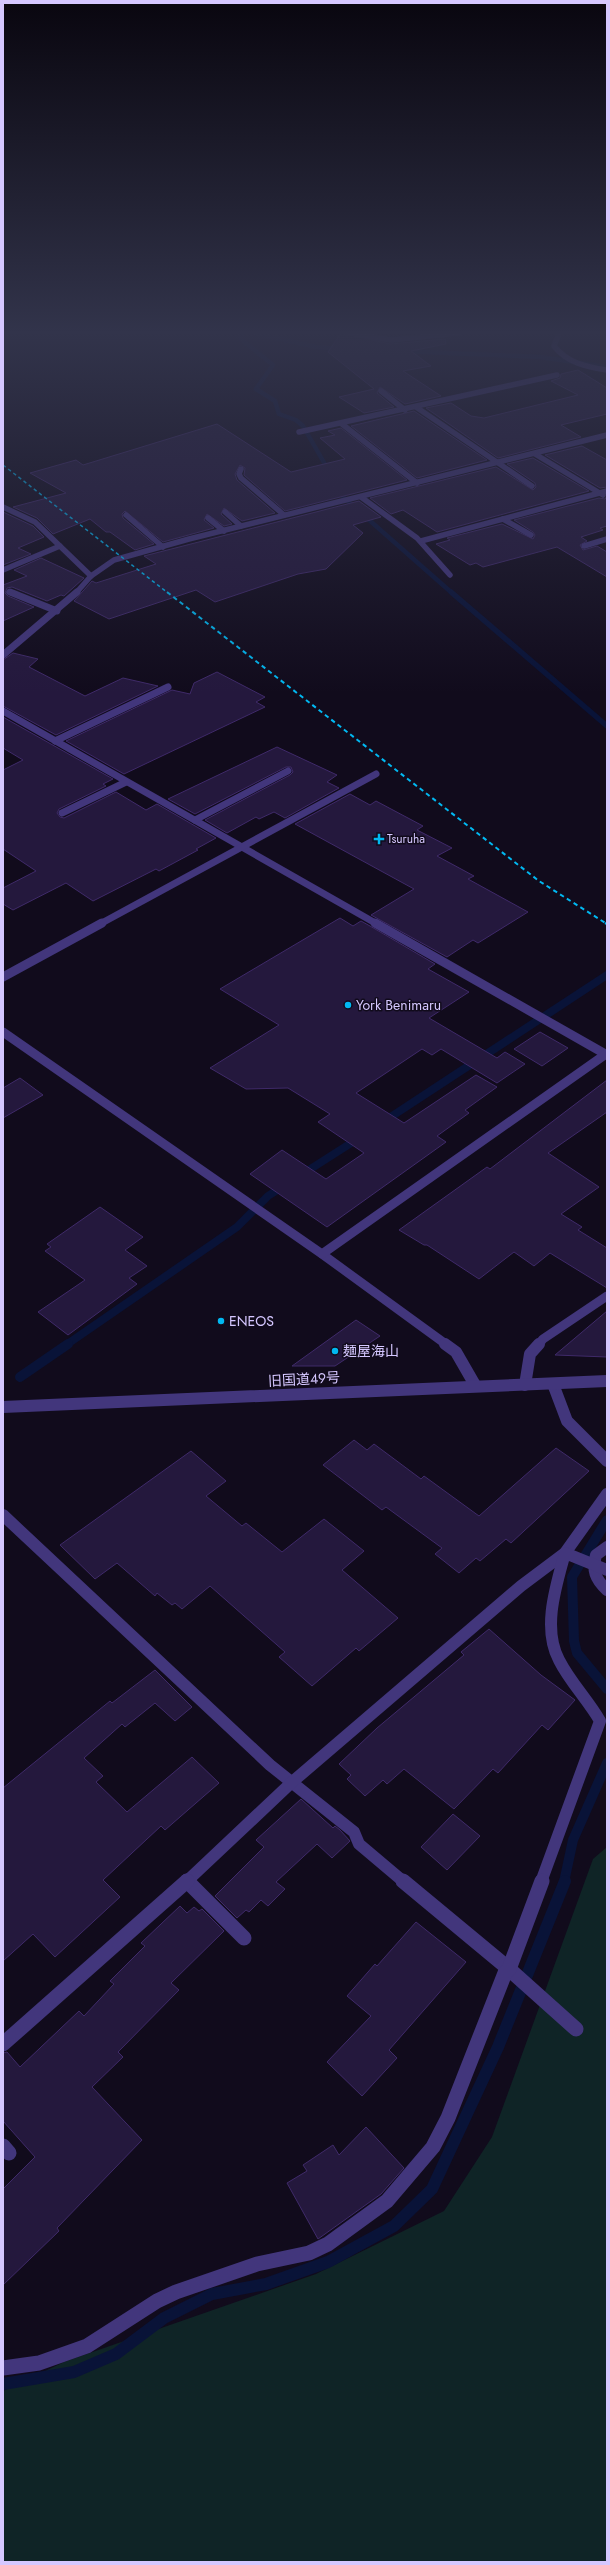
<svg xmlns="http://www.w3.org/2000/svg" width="610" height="2565" font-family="Jost,'Noto Sans JP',sans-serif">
	<rect width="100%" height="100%" fill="#110b1c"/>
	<!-- green -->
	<path fill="#0f2426" d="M607 1847V2562H3V2391L64 2362 316 2274 444 2211 492 2137 593 1859Z"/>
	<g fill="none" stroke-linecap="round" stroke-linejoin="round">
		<!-- stream-far4 -->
		<g stroke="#091338" stroke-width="4.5">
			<path d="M242 333 240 337 242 340 273 365 256 389 275 401 279 414 296 420 303 426 330 473"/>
			<path d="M254 333 316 347 339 349"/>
			<path d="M401 351 540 357 607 367"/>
			<path d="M337 487 343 497 452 593"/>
		</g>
		<!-- stream-far3 -->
		<path stroke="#091338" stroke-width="5.5" d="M451 592 607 726"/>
		<!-- stream-far2 -->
		<g stroke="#091338" stroke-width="8">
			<path d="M383 1122 607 975"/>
			<path d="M301 1175 359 1138"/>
			<path d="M66 1345 237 1227 268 1196 285 1185"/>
		</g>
		<!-- stream-far1 -->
		<g stroke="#091338" stroke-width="10">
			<path d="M20 1377 68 1344"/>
			<path d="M607 1520 572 1577 574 1641 577 1653 607 1689"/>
			<path d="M564 1882 573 1840 607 1763"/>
		</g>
		<!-- stream -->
		<path stroke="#091338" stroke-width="12" d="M3 2384 74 2372 116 2354 164 2318 212 2294 266 2284 328 2262 394 2226 432 2189 498 2047 565 1881"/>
	</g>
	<!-- building -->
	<g fill="#24183d" stroke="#3f2a69">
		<path d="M341 333 390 344 445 339 446 344 411 351 431 366 403 371 441 396 405 404 380 387 377 393 394 407 364 413 339 397 374 389 328 352Z"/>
		<path d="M578 370 607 388V414L561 425 581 437 498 458 426 408 451 403 471 416 484 418 578 395 551 381 560 378 561 374Z"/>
		<path d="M414 411 487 460 417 478 351 426Z"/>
		<path d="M217 424 291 472 345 459 320 438 335 435 328 431 341 428 407 480 285 511 244 475 245 468 240 465 235 474 237 480 275 513 242 521 224 508 221 514 232 524 224 526 207 514 204 520 214 528 163 542 125 511 122 514 123 518 154 544 135 550 110 532H106L90 519 53 534 37 518 13 507 66 493 30 473 76 460 83 465Z"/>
		<path d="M582 446 607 460V487L600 488 545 455Z"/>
		<path d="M533 458 589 491 437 532 403 510 391 514 370 498 496 467 533 490 536 487 535 483 507 464Z"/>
		<path d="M607 496V526L600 528 603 530 581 537 587 541 580 545 583 550 597 546 607 552V577L557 547 483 567 476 563 470 565 436 544 450 540 447 538 502 524 533 539 535 535 533 532 514 520 599 498 605 499Z"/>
		<path d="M359 501 381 517 353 525 363 533 326 569 298 574 215 602 196 590 109 619 74 601 92 581 96 583 156 564 144 556Z"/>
		<path d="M3 512 33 526 44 537 18 548 31 554 3 565Z"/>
		<path d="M41 558 84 578 64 596 61 595 47 601 12 587 7 588 5 593 8 596 34 607 3 621V585L27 576 14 570Z"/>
		<path d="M13 653 38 659 29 667 85 696 123 678 158 686 56 735 3 706V660Z"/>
		<path d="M217 672 265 697 256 702 265 707 124 774 66 741 172 690 190 694 194 683Z"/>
		<path d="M3 717 113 779 103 784 106 786 59 809 57 813 60 817 64 818 116 792 146 810 157 804 216 838 196 849 198 850 159 871 156 869 93 901 66 883 13 910 3 904V888L36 871 3 849V770L23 760 3 748Z"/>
		<path d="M277 747 337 775 327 782 339 788 285 818 274 812 259 819 256 817 227 833 205 820 290 775 293 772 291 767H286L195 814 168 799Z"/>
		<path d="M350 794 370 805 376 801 423 826 417 830 452 848 437 856 474 876 468 879 528 912 478 943 473 940 447 957 371 915 414 889 295 824Z"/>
		<path d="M340 918 353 926 361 921 370 926 435 964 428 969 469 992 429 1018 497 1058 505 1052 525 1064 497 1083 441 1049 432 1055 422 1049 356 1093 404 1123 476 1075 497 1087 465 1110 469 1113 437 1136 446 1142 327 1227 250 1174 282 1150 326 1179 364 1153 318 1122 330 1114 288 1088 246 1089 210 1068 279 1025 220 989Z"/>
		<path d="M540 1032 568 1048 542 1066 514 1049Z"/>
		<path d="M20 1078 43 1095 3 1118V1088Z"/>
		<path d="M607 1080V1112L548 1153 599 1187 561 1214 582 1227 578 1230 607 1248V1288L550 1253 534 1266 514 1252 479 1279 427 1245H424L399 1230 487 1167 490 1169Z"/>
		<path d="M100 1207 143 1237 125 1250 147 1266 129 1278 137 1284 68 1335 38 1312 85 1280 45 1251 51 1247 47 1244Z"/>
		<path d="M607 1311V1357L555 1355Z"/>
		<path d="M356 1320 380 1336 335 1366H292Z"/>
		<path d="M354 1440 367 1450 374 1444 421 1479 424 1476 479 1516 556 1448 589 1471 511 1543 506 1539 480 1561 476 1558 459 1573 435 1554 442 1548 386 1507 382 1510 323 1465Z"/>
		<path d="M191 1451 226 1481 206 1496 242 1526 246 1523 282 1552 324 1519 364 1551 342 1570 398 1618 359 1651 356 1648 312 1686 279 1657 285 1652 210 1586 182 1609 175 1603 172 1605 157 1593 155 1596 117 1563 95 1579 60 1545Z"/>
		<path d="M489 1629 541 1675 575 1700 548 1730 542 1725 498 1773 493 1769 454 1809 404 1769 387 1784 383 1780 365 1796 347 1779 351 1775 339 1764 377 1728 464 1655 461 1652Z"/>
		<path d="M155 1670 192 1707 175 1721 155 1703 125 1727 122 1724 84 1758 103 1776 96 1782 127 1812 192 1757 219 1783 165 1830 161 1826 103 1880 120 1897 55 1957 33 1934 3 1961V1788L110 1701 112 1703Z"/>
		<path d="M301 1799 333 1828 335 1826 340 1830 350 1841 332 1858 317 1844 276 1882 285 1889 268 1906 261 1900 249 1912 246 1910 237 1918 215 1896 264 1847 256 1840Z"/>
		<path d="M453 1814 480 1836 447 1870 421 1847Z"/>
		<path d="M180 1906 187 1913 194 1907 199 1911 202 1909 224 1931 171 1983 179 1990 118 2052 123 2057 92 2087 142 2140 57 2228 59 2231 3 2285V2189L35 2157 3 2121V2053L7 2052 20 2067 79 2011 84 2016 114 1984 110 1981 145 1946 141 1943Z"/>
		<path d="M416 1922 466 1962 389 2050 397 2058 362 2096 327 2062 371 2016 347 1996 375 1964 377 1966Z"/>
		<path d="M366 2127 404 2168 381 2194 318 2239 287 2183 307 2171 303 2165 333 2145 339 2155Z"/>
	</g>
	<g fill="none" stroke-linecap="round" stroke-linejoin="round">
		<!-- minor-far4 -->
		<g stroke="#42367c" stroke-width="5.5">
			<path d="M352 333 391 340 458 333"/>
			<path d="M559 333 554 346C567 363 587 367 607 370"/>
			<path d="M381 391 405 410"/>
			<path d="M416 407 532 486"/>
			<path d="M342 424 417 483"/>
			<path d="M299 432 557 375"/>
			<path d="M535 454 603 495"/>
			<path d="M241 469 239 474 241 478 284 515"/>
			<path d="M361 497 417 538 450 575"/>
			<path d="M3 507 35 522 91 576"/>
			<path d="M225 512 241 526"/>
			<path d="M126 515 163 547"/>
			<path d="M208 518 224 531"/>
			<path d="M503 519 531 535"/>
			<path d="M421 541 607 491"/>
			<path d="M584 546 607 539"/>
			<path d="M3 570 60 546"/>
			<path d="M9 592 13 593"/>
			<path d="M76 593 91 576 114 560 189 539 607 435"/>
		</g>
		<!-- minor-far3 -->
		<g stroke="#42367c" stroke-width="7">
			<path d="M10 592 57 611"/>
			<path d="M3 655 77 592"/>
			<path d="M3 711 377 924"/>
			<path d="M55 741 168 687"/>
			<path d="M62 813 126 782"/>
			<path d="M195 820 288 771"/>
			<path d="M100 924 376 774"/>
		</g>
		<!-- minor-far2 -->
		<g stroke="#42367c" stroke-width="9">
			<path d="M375 923 607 1055"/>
			<path d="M3 977 102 923"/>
			<path d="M3 1032 322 1254 447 1345"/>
			<path d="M322 1254 606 1054"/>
			<path d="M538 1345 543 1339 607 1296"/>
		</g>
		<!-- minor-far1 -->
		<g stroke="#42367c" stroke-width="12">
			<path d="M445 1344 456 1352 475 1385"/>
			<path d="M553 1384 567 1421 607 1461"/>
			<path d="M525 1385 530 1354 539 1344"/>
			<path d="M3 1407 607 1381"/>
			<path d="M3 1515 270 1765 354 1832 359 1844 404 1882"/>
			<path d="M607 1547 596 1555C592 1570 595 1579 607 1590"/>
			<path d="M186 1882 291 1783 521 1586 565 1553 607 1494"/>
			<path d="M541 1882 600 1721C588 1700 570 1682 559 1660 542 1628 556 1586 565 1553L607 1570"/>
		</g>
		<!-- minor -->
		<g stroke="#42367c" stroke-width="15">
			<path d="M187 1881 244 1938"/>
			<path d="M403 1881 509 1969 576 2029"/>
			<path d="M3 2044 187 1881"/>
			<path d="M3 2146 9 2153"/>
			<path d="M3 2368 39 2363 87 2346 157 2301 176 2292 257 2264 309 2253 328 2244 387 2201 433 2147 448 2118 505 1973 509 1969 542 1881"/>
		</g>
		<!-- rail-far2 -->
		<path stroke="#01b8f1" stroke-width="1.5" stroke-dasharray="3.5 3" stroke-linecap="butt" d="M3 465 168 593"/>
		<!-- rail-far1 -->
		<path stroke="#01b8f1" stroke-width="2" stroke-dasharray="4.5 3.5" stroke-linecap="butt" d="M167 592 539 881 607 924"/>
		<!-- rail -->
		<path stroke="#01b8f1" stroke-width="2.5" stroke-dasharray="5.5 4.5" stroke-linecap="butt" d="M605 923 607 924"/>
	</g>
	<!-- sky -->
	<linearGradient id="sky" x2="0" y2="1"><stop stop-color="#09060f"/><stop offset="0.48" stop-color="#32344b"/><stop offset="1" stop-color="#32344b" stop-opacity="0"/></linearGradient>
	<rect width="610" height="693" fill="url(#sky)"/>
	<!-- markers -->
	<g fill="#01b8f1" stroke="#110b1c" stroke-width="1.5">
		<path d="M377 833h4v4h4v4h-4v4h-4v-4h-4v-4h4z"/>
		<circle cx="348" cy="1005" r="4"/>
		<circle cx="221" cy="1321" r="4"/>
		<circle cx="335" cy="1351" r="4"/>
	</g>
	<g text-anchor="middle" stroke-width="3" stroke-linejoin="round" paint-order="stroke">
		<!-- far-poi labels -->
		<g font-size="12" fill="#d5c7ff" stroke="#110b1c" text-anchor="start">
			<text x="387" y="843">Tsuruha</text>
		</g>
		<!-- poi labels -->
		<g font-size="14" fill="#d5c7ff" stroke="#110b1c" text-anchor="start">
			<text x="356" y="1010">York Benimaru</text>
			<text x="229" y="1326">ENEOS</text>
			<text x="343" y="1356">麺屋海山</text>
		</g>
		<!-- street labels -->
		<g font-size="14" fill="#d5c7ff" stroke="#110b1c">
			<text transform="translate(304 1379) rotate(-3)" y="5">旧国道49号</text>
		</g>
	</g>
	<!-- border -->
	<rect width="610" height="2565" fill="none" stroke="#d5c7ff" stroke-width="8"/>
</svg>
